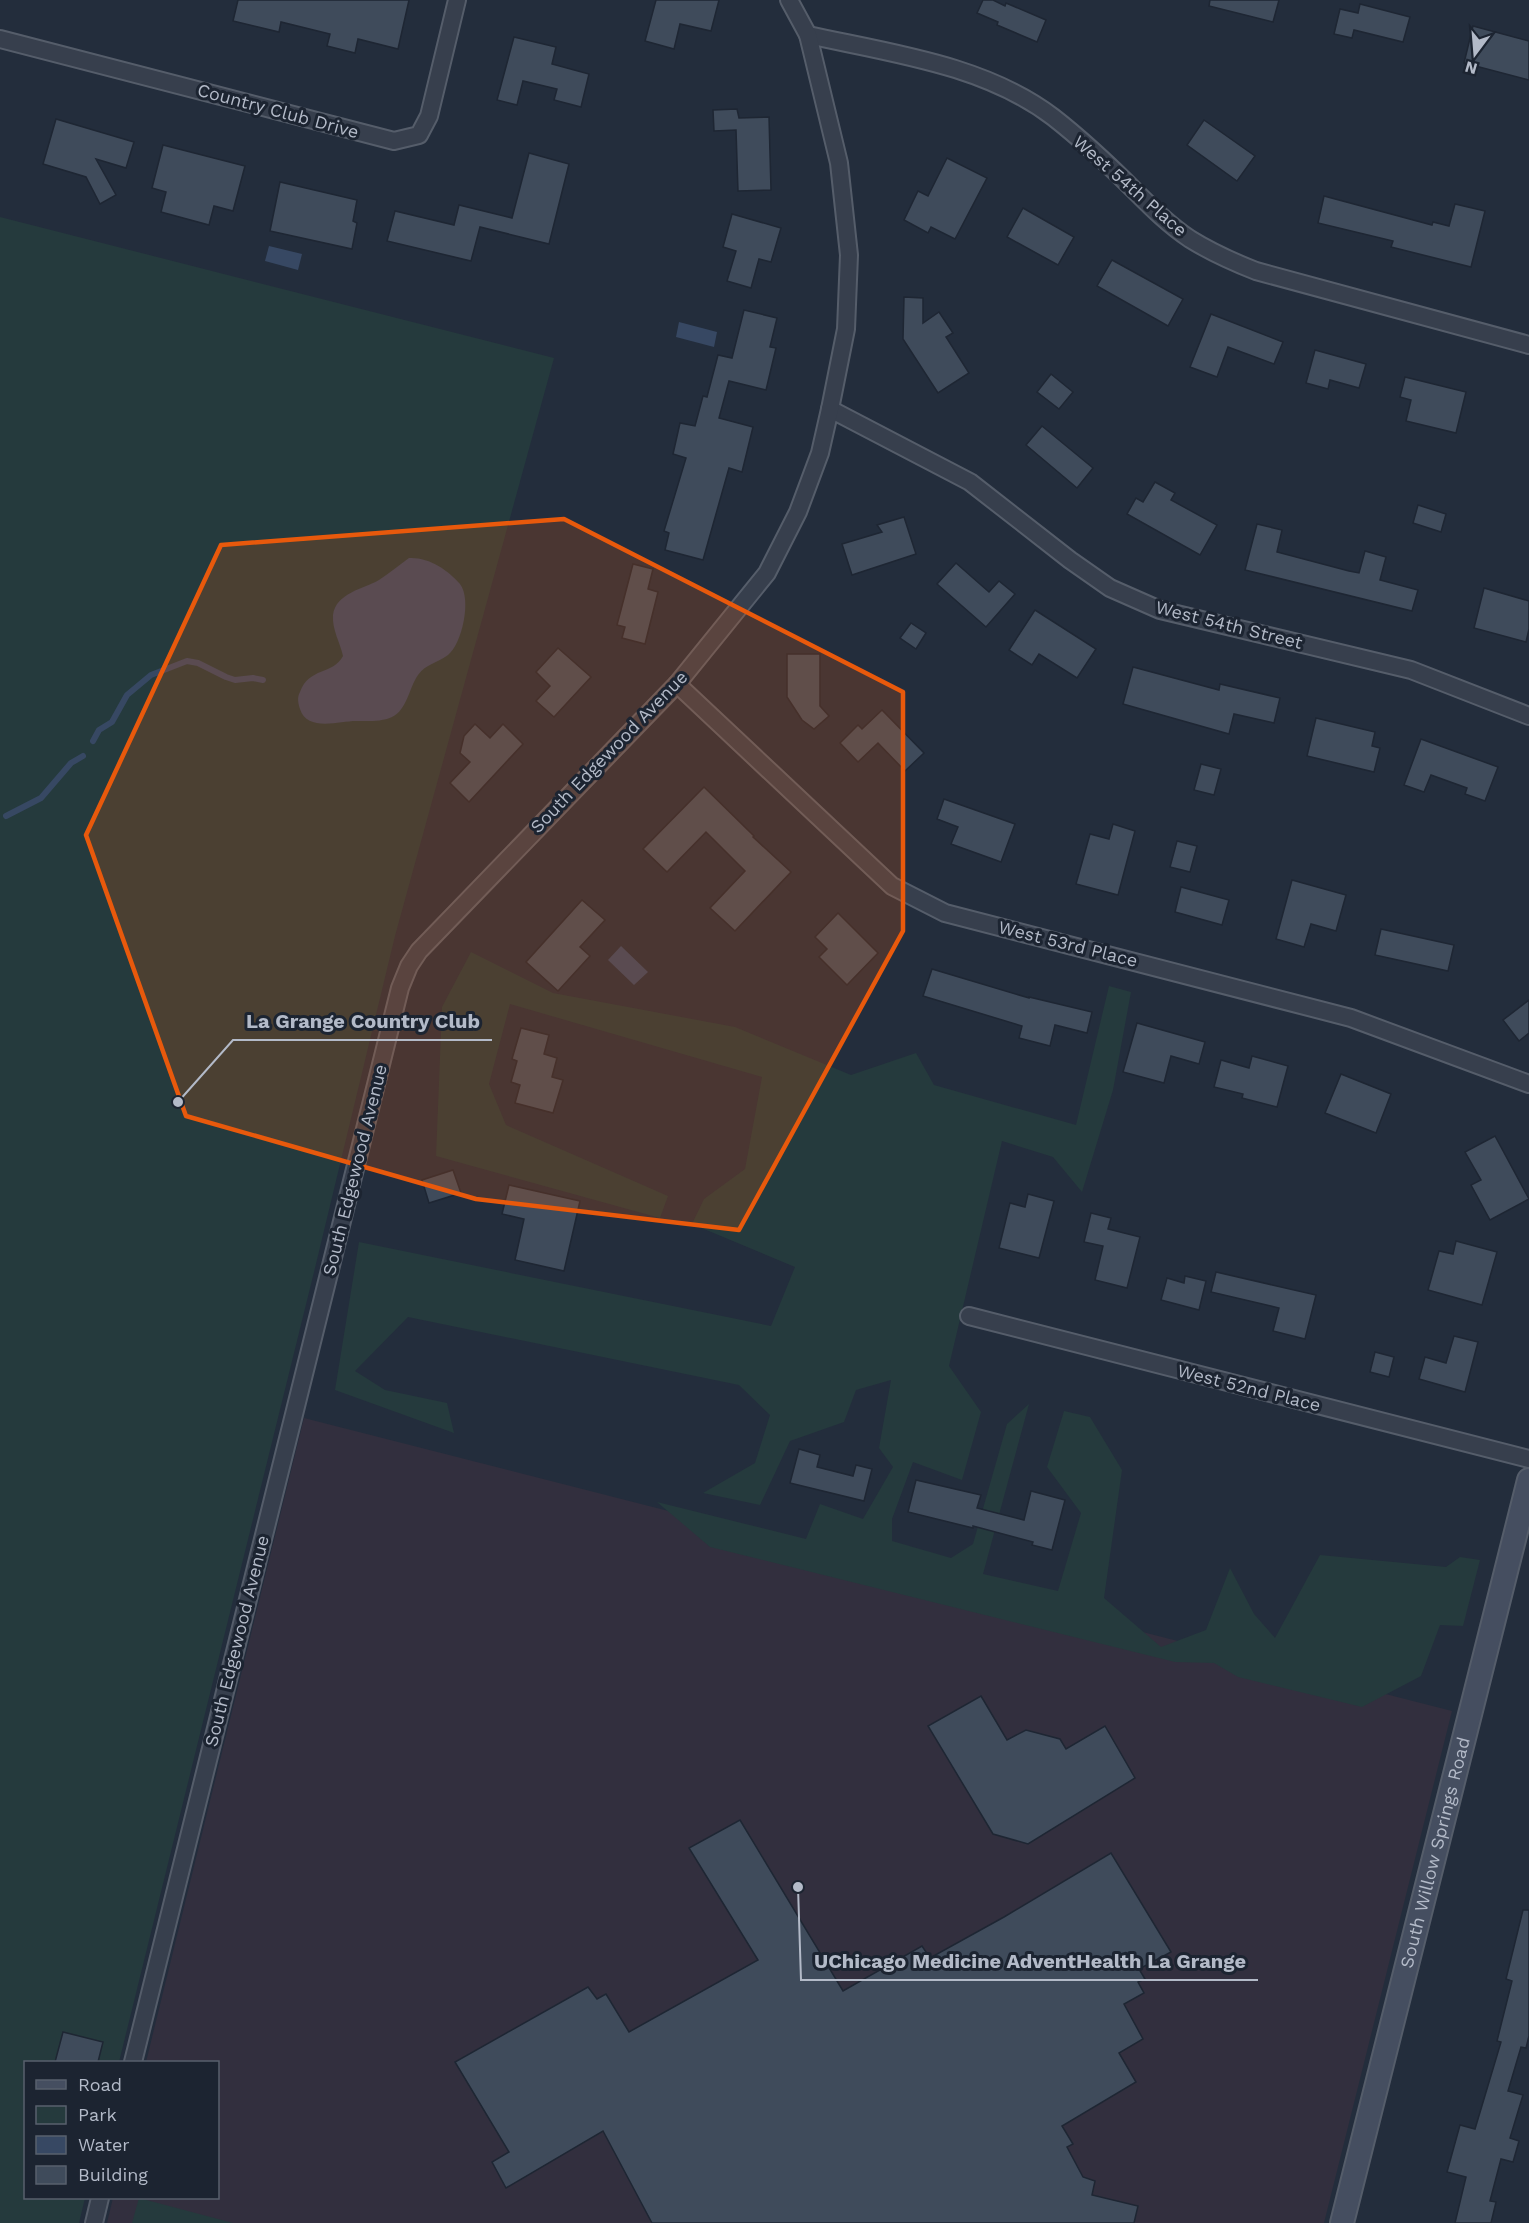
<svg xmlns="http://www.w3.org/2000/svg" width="1529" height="2223" font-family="'Work Sans',sans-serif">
	<rect width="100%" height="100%" fill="#232d3c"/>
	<!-- medical -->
	<path fill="#322f3e" d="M304 1418 1452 1711 1324 2223H107L113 2198H218V2062H146Z"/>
	<!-- green -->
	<g fill="#253a3d">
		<path d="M0 217 554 358 395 936 315 1268 119 2062H26V2198H85L79 2223H0Z"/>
		<path d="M471 952 553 993 735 1027 851 1075 916 1053 934 1085 1076 1125 1109 986 1131 992 1113 1090 1082 1192 1053 1157 1002 1141 949 1366 981 1412 962 1480 913 1462 892 1519V1541L951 1558 973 1544 1007 1424 1029 1404 983 1574 1058 1591 1081 1513 1047 1467 1064 1411 1090 1417 1122 1470 1104 1598 1161 1647 1206 1630 1230 1568 1254 1614 1275 1638 1320 1555 1446 1567 1460 1557 1480 1560 1463 1626 1440 1625 1421 1676 1362 1707 1238 1677 1214 1663 1175 1662 710 1547 657 1502 806 1539 820 1504 863 1519 893 1467 879 1448 891 1380 856 1390 844 1422 790 1441 760 1505 703 1493 755 1463 770 1415 739 1385 408 1317 355 1371 385 1390 447 1403 454 1433 335 1390 359 1242 771 1326 795 1267 692 1224 704 1199 745 1169 762 1077 510 1004 489 1084 506 1125 668 1196 660 1218 436 1156 442 1007Z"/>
		<path d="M139 2198 233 2223H132Z"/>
	</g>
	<!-- water -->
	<g fill="#374863">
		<path d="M269 246 302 254 298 270 265 261Z"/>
		<path d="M679 322 717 332 714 347 676 337Z"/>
		<path d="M409 558C429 557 448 570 460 584 472 599 462 644 448 655 437 663 426 664 418 675 409 688 407 710 392 717 381 722 368 721 356 721 339 721 307 732 300 709 298 703 297 697 300 692 309 667 333 675 343 656 340 642 332 630 333 615 336 593 363 589 379 580 390 573 399 565 409 558Z"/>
		<path d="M621 946 648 972 634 985 608 960Z"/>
	</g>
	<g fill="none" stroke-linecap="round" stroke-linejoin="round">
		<!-- stream -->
		<g stroke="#374863" stroke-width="6">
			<path d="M93 741 99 730 112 722 127 695 151 675 187 661 198 663 226 677 235 680 253 678 263 680"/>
			<path d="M6 816 41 798 71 763 83 756"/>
		</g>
	</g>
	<!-- building -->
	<g fill="#3f4b5b" stroke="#1e2633" stroke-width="1.5">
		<path d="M238 0H409L398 49 358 39 355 53 327 46 330 34 281 22 279 32 233 21Z"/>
		<path d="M656 0H719L711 31 680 24 674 49 645 41Z"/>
		<path d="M983 0H993L1005 6 1006 3 1046 20 1037 42 997 25 998 22 977 13Z"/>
		<path d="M1210 0H1279L1273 22 1209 6Z"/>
		<path d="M1360 4 1410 17 1403 42 1354 30 1352 38 1334 34 1340 9 1358 13Z"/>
		<path d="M1473 26 1529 41V80L1464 63Z"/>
		<path d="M514 37 556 47 552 64 589 74 581 107 554 100 557 89 523 81 517 105 497 100Z"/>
		<path d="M737 109 739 118 769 117 771 190 738 191 736 130 714 131 713 110Z"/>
		<path d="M56 119 134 142 126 168 96 159 116 195 100 204 86 177 43 164Z"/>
		<path d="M1204 120 1255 156 1237 181 1187 145Z"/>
		<path d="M163 145 245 166 233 211 214 206 209 225 161 212 166 192 152 188Z"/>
		<path d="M529 153 569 164 549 244 480 227 471 261 387 241 395 211 454 225 459 205 512 218Z"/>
		<path d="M947 158 987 178 955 239 931 227 928 233 904 220 918 191 928 196Z"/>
		<path d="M280 182 357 200 353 221 357 223 352 249 270 231Z"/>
		<path d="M1324 196 1432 225 1433 222 1449 226 1455 204 1485 211 1471 267 1391 247 1393 241 1318 223Z"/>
		<path d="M1023 208 1074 237 1058 265 1007 237Z"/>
		<path d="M732 214 781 228 771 262 759 259 751 288 727 281 736 251 723 247Z"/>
		<path d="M1112 260 1183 299 1168 326 1097 286Z"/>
		<path d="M904 297 923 298V323L939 312 953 333 946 337 969 373 938 393 903 339Z"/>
		<path d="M744 310 777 318 770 347 776 348 766 390 729 381 719 418 753 427 742 472 729 468 703 560 665 550 669 533 664 531 686 458 673 454 680 423 695 426 703 396 707 397 718 355 732 358Z"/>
		<path d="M1211 314 1283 342 1274 364 1228 347 1217 377 1190 367Z"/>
		<path d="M1315 350 1366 364 1359 388 1330 380 1328 389 1306 383Z"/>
		<path d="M1051 374 1073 392 1059 409 1037 392Z"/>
		<path d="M1405 377 1466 392 1456 433 1406 421 1411 400 1400 397Z"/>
		<path d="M1042 426 1093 468 1077 488 1026 445Z"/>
		<path d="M1155 482 1175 493 1171 500 1217 525 1200 555 1127 514 1136 498 1143 502Z"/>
		<path d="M1418 505 1446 514 1441 532 1413 523Z"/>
		<path d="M904 517 916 554 852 575 842 544 882 532 877 525Z"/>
		<path d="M1257 524 1282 530 1277 552 1349 571 1359 573 1365 551 1386 557 1380 580 1418 590 1412 611 1245 570Z"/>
		<path d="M956 563 989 592 999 581 1015 594 986 627 937 584Z"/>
		<path d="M633 564 653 569 648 589 658 592 645 644 622 638 625 627 617 625Z"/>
		<path d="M1484 588 1529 601V629L1526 642 1474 628Z"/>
		<path d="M1035 610 1096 649 1077 678 1039 654 1032 665 1009 650Z"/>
		<path d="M911 623 926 633 916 649 900 638Z"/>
		<path d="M558 648 591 677 554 717 536 701 550 686 536 672Z"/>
		<path d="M787 654H820V706L829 716 814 729 802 720 787 697Z"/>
		<path d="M1133 667 1219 690 1220 684 1280 698 1274 723 1234 714 1229 734 1123 704Z"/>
		<path d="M882 710 924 753 905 771 878 743 858 762 840 743 858 725 862 729Z"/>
		<path d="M1316 718 1375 732 1372 746 1380 748 1374 772 1307 756Z"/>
		<path d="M475 724 490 738 503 724 523 744 469 802 450 783 470 762 460 753 464 736Z"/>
		<path d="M1421 739 1498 767 1485 801 1465 794 1467 788 1431 775 1424 792 1404 785Z"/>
		<path d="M1201 764 1221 769 1214 795 1194 790Z"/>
		<path d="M704 787 754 836 753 837 791 872 735 931 710 908 745 871 706 832 667 872 643 849Z"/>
		<path d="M944 799 1015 824 1001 862 951 844 958 827 937 819Z"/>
		<path d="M1113 824 1135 831 1118 895 1076 884 1090 834 1109 839Z"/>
		<path d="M1177 841 1197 846 1190 872 1170 867Z"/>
		<path d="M1292 880 1346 895 1336 931 1311 924 1304 947 1276 939Z"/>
		<path d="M1181 887 1229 900 1222 925 1175 912Z"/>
		<path d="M582 900 605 920 580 947 590 956 558 991 526 962Z"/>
		<path d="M838 913 878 953 847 985 819 957 827 949 815 937Z"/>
		<path d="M1381 929 1454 945 1448 971 1375 955Z"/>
		<path d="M932 969 1029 998V997L1092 1012 1087 1033 1055 1025 1050 1046 1019 1038 1022 1026 923 996Z"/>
		<path d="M1529 1000V1033L1519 1041 1503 1020Z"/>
		<path d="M1137 1023 1205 1042 1199 1064 1171 1056 1164 1083 1123 1072Z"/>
		<path d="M521 1028 549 1035 544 1054 557 1058 552 1077 563 1080 553 1113 515 1103 520 1085 511 1082 517 1061 512 1059Z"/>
		<path d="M1252 1056 1288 1066 1277 1107 1242 1098 1243 1094 1214 1087 1221 1060 1249 1068Z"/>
		<path d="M1341 1074 1391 1094 1376 1133 1325 1113Z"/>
		<path d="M1495 1136 1529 1199 1490 1220 1471 1185 1481 1180 1465 1152Z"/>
		<path d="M453 1170 461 1193 429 1203 422 1180Z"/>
		<path d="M509 1185 580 1201 564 1271 515 1260 524 1219 502 1214Z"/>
		<path d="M1028 1194 1054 1201 1039 1258 999 1248 1010 1203 1025 1207Z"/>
		<path d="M1091 1213 1111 1218 1108 1229 1140 1237 1127 1288 1095 1280 1103 1246 1084 1242Z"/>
		<path d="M1456 1241 1497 1252 1482 1305 1428 1290 1439 1251 1453 1254Z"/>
		<path d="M1216 1272 1316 1295 1305 1339 1273 1331 1279 1308 1211 1292Z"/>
		<path d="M1185 1276 1206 1281 1199 1310 1161 1300 1167 1278 1184 1283Z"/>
		<path d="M1454 1336 1478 1342 1465 1392 1419 1379 1425 1357 1446 1363Z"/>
		<path d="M1375 1352 1394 1357 1389 1377 1370 1372Z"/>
		<path d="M799 1449 820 1455 817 1467 853 1476 856 1465 872 1469 864 1501 790 1483Z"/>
		<path d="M916 1480 981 1495 977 1508 1024 1520 1031 1491 1065 1500 1052 1550 1032 1545 1033 1542 973 1526V1528L908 1512Z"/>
		<path d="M981 1696 1007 1740 1026 1730 1060 1739 1066 1749 1105 1726 1135 1778 1028 1844 993 1834 928 1726Z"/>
		<path d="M740 1820 843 1991 922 1946 930 1958 1004 1917 1111 1853 1171 1952 1139 1969 1145 1979 1138 1982 1144 1993 1124 2004 1143 2039 1119 2053 1136 2082 1062 2126 1073 2144 1067 2147 1083 2177 1095 2181 1092 2195 1138 2206 1134 2223H652L603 2131 506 2188 492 2162 509 2152 455 2062 588 1987 597 1999 606 1994 629 2032 758 1960 689 1848Z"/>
		<path d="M1523 1910H1529V2036L1526 2048 1521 2047 1508 2091 1523 2095 1510 2138 1519 2141 1513 2162 1501 2159 1490 2201 1496 2202 1491 2223H1455L1466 2177 1447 2172 1460 2125 1475 2129 1501 2042 1497 2041 1512 1981 1506 1979Z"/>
		<path d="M63 2032 103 2042 98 2062H55Z"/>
	</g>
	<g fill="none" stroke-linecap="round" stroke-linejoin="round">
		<defs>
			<g id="street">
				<path d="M808 35C890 53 985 65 1053 117 1080 138 1111 167 1135 191 1152 208 1169 225 1190 239 1211 252 1233 262 1256 271L1529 345"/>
				<path d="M0 39 394 141 419 135 429 116 457 0"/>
				<path d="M830 409 970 482 1070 560 1110 588 1160 610 1411 670 1529 716"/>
				<path d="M677 684 892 886 945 913 1351 1018 1529 1084"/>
				<path d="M969 1316 1529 1459"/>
				<path d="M133 2062 400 988 409 966 419 951 677 684 767 573 798 512 820 453 830 409 846 329 849 255 839 163 808 35 789 0"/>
				<path d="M94 2223 100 2198"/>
			</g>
			<g id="secondary">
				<path id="s1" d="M1342 2223 1529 1480"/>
			</g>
		</defs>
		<!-- street casing -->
		<use href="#street" stroke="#555d6a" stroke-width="20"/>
		<!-- secondary casing -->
		<use href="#secondary" stroke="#555d6a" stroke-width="26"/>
		<!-- street -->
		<use href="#street" stroke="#373f4d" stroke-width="16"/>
		<!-- secondary -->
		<use href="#secondary" stroke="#454e60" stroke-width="22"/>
	</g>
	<!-- marked area -->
	<path fill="#e8590c" fill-opacity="0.2" stroke="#e8590c" stroke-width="4.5" stroke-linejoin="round" d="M564 519 903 692V931L739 1230 476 1199 186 1116 86 835 221 545Z"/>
	<g text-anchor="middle" stroke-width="6" stroke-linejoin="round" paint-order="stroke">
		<!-- street labels -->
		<g font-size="18" fill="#b3bac8" stroke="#1c2431">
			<text transform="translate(278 111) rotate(15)" y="6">Country Club Drive</text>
			<text transform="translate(1130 186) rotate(41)" y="6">West 54th Place</text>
			<text transform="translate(1229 625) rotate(14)" y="6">West 54th Street</text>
			<text transform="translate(609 752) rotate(-46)" y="6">South Edgewood Avenue</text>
			<text transform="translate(1068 944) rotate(14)" y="6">West 53rd Place</text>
			<text transform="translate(355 1170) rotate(-76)" y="6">South Edgewood Avenue</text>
			<text transform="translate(1249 1388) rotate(14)" y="6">West 52nd Place</text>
			<text transform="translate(237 1641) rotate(-76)" y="6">South Edgewood Avenue</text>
			<text dy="6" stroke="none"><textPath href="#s1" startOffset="382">South Willow Springs Road</textPath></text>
		</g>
	</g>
	<!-- callouts -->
	<path fill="none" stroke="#b3bac8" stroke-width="2" d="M178 1102L233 1040H492M798 1887L801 1980H1258"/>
	<g fill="#b3bac8" stroke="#1c2431" stroke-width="2">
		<circle cx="178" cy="1102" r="6"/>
		<circle cx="798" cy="1887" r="6"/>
	</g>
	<g font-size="20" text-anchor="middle" font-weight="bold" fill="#b3bac8" stroke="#1c2431" stroke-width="6" stroke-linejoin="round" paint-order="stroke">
		<text x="363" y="1028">La Grange Country Club</text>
		<text x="1030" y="1968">UChicago Medicine AdventHealth La Grange</text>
	</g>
	<!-- legend -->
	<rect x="24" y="2061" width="195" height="138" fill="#1c2431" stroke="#58606d" stroke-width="1.5"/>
	<rect x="36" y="2080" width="30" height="9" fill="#454e60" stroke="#58606d" stroke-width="1.5"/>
	<text x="78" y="2091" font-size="18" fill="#b3bac8">Road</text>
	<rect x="36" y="2106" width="30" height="18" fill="#253a3d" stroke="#58606d" stroke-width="1.5"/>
	<text x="78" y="2121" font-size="18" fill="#b3bac8">Park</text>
	<rect x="36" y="2136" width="30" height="18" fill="#374863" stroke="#58606d" stroke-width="1.5"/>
	<text x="78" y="2151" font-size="18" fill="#b3bac8">Water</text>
	<rect x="36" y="2166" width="30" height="18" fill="#3f4b5b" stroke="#58606d" stroke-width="1.5"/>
	<text x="78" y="2181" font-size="18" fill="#b3bac8">Building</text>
	<!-- north arrow -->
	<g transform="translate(1475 54) rotate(196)" stroke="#1c2431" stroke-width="4.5" paint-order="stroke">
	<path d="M0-4.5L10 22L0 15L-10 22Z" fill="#b3bac8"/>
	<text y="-9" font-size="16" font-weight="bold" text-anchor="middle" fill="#b3bac8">N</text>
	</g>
</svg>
